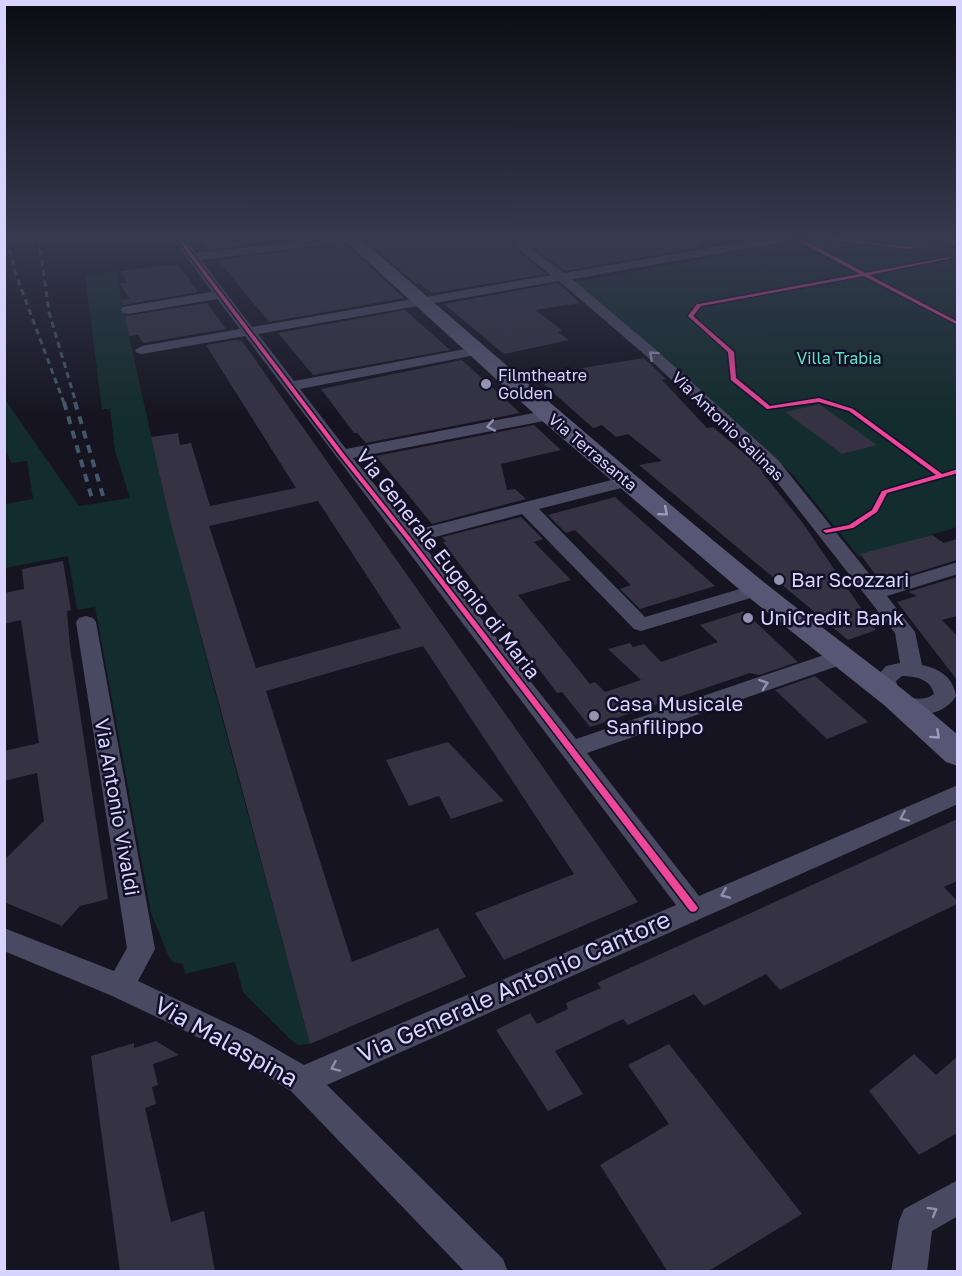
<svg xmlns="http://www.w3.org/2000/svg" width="962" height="1276" font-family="'Golos Text',sans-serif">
	<rect width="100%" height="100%" fill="#161421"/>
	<!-- green -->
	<g fill="#132c2d">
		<path d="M816 239H924L957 251V527L859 557 794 476 574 282Z"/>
		<path d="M116 271C167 532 242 788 310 1044L298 1045 290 1039 243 992 235 962 185 974 183 964 173 962 169 957 151 913 95 607 77 610 68 556 5 568V504L33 499 27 461 11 463 5 448 4 398 79 506 130 498 115 451 110 409H102L85 275Z"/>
	</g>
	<!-- building -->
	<g fill="#343243" fill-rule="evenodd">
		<path d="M200 239H298L209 249Z"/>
		<path d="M364 239H503L546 274 432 293 418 282 416 284Z"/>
		<path d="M521 239H700V247L565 271Z"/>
		<path d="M344 243 404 298 269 322 218 260Z"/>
		<path d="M178 264 198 292 123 305 122 300 130 299 120 284 127 283 121 271Z"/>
		<path d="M558 283 580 303 535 310 563 331 558 332 569 340 504 354 444 304Z"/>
		<path d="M207 303 226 329 143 343 138 335 129 336 125 316Z"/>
		<path d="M405 310 450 350 313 375 278 333Z"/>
		<path d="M235 340 242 341 638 902 504 960 475 913 574 874 423 646 266 691 352 962 438 928 466 977 310 1044 169 516 151 437 178 433 180 445 191 443 210 506 296 488 206 345ZM318 501 401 628 256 668 209 526Z"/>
		<path d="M644 358 666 379 662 380 707 428 713 427 765 471 762 472 802 522 876 630 848 640 639 465 662 461 628 434 616 437 602 425 593 428 539 380 584 370 582 368Z"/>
		<path d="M462 360 520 413 366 443 357 433H354L321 389Z"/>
		<path d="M819 404 877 445 842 454 785 412Z"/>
		<path d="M534 425 561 450 501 464 507 490 515 489 526 499 432 524 376 456Z"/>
		<path d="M615 497 715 586 640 609 620 589 631 585 575 530 566 533 548 515Z"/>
		<path d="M521 517 543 539 534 542 571 580 518 595 590 684 595 682 605 692 641 680 608 649 630 643 633 647 644 644 661 662 718 642 700 625 744 611 798 662 759 675 750 673 590 727 562 692 557 693 443 542H446L442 537Z"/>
		<path d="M932 535 944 543 957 539V560L886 582 878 578 860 554Z"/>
		<path d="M63 561 71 610 67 611 70 647 108 899 80 906 62 926 4 902V860L44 821 37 773 4 781V751L39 743 21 620 4 624V593L24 589 22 569Z"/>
		<path d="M957 577V616L942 620 957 636V680L897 602 917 596 908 592Z"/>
		<path d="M815 676 868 722 827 739 775 690Z"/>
		<path d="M448 742 504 801 451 819 439 796 409 806 386 760Z"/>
		<path d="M957 819V881L944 887 957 901V904L780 990 766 974 704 1006 694 994 628 1025 623 1019 555 1051 583 1094 548 1111 496 1030 530 1013 537 1024 568 1009 566 1003 601 988 597 983Z"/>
		<path d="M156 1041 179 1055 153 1064 158 1085 152 1087 156 1104 145 1108 171 1222 204 1211 215 1272H120L91 1056 134 1043V1048Z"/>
		<path d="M669 1044 802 1214 707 1272H668L600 1165 669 1124 628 1065Z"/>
		<path d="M914 1054 936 1075 957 1057V1133L919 1155 869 1091Z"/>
	</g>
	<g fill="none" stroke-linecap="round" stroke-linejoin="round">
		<!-- street -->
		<g fill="#4a4962" fill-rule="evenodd">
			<path d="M173 239H185L196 253 314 239H346L340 243 201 260 252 327 551 275 505 239H518L564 273 761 239H785L779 243 572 279 655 349 778 460 879 586 958 562V574L887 596 915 632 922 665C940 669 953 677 956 696 936 728 881 715 874 680L886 666 900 663 895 633 766 468 645 355 559 281 258 334 294 381 476 347 481 348 483 351 481 354 476 355 300 389 346 449 549 410 555 412 557 415 549 420 353 458 412 531 627 476 633 477 636 481 633 485 539 509 645 617 750 586H764L767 590 764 594 641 631 634 629 522 514 420 541 576 739 836 651 844 649 852 651 855 656 852 661 587 753 699 896 958 785V804L327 1085 503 1259 508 1272H465L291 1091 228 1052 165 1021 110 995 4 951V928L114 971 127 948 76 622 79 618 86 616 93 618 96 622 155 949 138 981 250 1034 304 1065 676 905 245 336 142 354 137 353 135 350 142 346 240 329 217 299 128 314 123 313 121 310 123 307 128 306 212 292ZM902 676C915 676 931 679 934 694 920 704 900 698 896 681Z"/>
			<path d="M958 1180V1216L932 1231 927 1272H891L899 1221 904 1209Z"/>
		</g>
		<!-- secondary -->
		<g fill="#575674" fill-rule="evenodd">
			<path d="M343 239H361C494 355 628 471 765 583 829 634 896 681 958 735V766L946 762 884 705 747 596 541 420Z"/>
			<path d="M941 239H958V247L943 243Z"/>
		</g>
		<!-- rail-far1 -->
		<g stroke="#43596b" stroke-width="3" stroke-dasharray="6 4.5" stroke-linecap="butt">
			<path d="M7 239 15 272 64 403"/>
			<path d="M39 239 49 312 76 403"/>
		</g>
		<!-- rail -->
		<g stroke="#43596b" stroke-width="4" stroke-dasharray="8 7" stroke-linecap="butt">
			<path d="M64 402 93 502"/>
			<path d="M75 402 104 499"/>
		</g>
		<defs>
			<g id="cycleway">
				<path d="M177 239H181L344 454 410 537 696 905 698 908 696 911 693 912 690 911 406 539 340 456Z"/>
				<path d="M826 239H836L911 247 913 248 911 249 828 240Z"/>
				<path d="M800 240H804L865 273 950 257 952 258 869 275 958 322V325L864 276 701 306 693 316 734 352 736 378 770 406 819 398 853 409 942 474 958 469V473L887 493 877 512 853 528 826 533 823 531 824 530 849 525 872 510 882 491 936 475 849 411 819 402 767 409 731 380 728 352 688 316 697 304H699L860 274 800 242Z"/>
			</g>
		</defs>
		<!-- cycleway casing -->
		<use href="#cycleway" stroke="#130f26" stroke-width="3"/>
		<!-- cycleway -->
		<use href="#cycleway" fill="#ed469a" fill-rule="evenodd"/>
	</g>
	<!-- one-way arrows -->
	<defs><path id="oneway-chevron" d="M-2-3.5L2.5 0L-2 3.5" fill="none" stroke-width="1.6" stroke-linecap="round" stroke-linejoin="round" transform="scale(1.5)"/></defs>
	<g stroke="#928eb0">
		<use href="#oneway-chevron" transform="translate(653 355) rotate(-138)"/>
		<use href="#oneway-chevron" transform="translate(491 426) rotate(169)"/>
		<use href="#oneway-chevron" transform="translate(764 684) rotate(-19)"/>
		<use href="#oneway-chevron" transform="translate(904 817) rotate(157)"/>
		<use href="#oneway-chevron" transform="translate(725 894) rotate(157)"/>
		<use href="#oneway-chevron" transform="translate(335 1067) rotate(156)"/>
		<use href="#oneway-chevron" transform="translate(933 1211) rotate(-30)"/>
	</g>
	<g stroke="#9e9bc0">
		<use href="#oneway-chevron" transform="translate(664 512) rotate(40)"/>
		<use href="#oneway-chevron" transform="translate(936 735) rotate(42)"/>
	</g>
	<!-- sky -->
	<linearGradient id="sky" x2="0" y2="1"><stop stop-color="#0c0b12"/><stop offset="0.57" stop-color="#363a4e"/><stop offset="1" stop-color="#363a4e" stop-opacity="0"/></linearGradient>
	<rect width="962" height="417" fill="url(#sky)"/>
	<!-- markers -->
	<g fill="#9591b1" stroke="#130f26" stroke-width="2">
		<circle cx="486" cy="384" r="6"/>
		<circle cx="779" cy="580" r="6"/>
		<circle cx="748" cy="618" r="6"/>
		<circle cx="594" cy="716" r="6"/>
	</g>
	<g text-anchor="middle" stroke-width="5" stroke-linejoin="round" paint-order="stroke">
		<!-- far-park labels -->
		<g font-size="16" fill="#5fe0c0" stroke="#130f26">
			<text x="839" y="364">Villa Trabia</text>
		</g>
		<!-- far-poi labels -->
		<g font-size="16" fill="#d9d4ff" stroke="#130f26" text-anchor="start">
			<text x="498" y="381">Filmtheatre<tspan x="498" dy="18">Golden</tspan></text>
		</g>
		<!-- far-street labels -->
		<g font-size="16" fill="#d9d4ff" stroke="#130f26">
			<text transform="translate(728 426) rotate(44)" y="6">Via Antonio Salinas</text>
			<text transform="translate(593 452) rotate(40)" y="6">Via Terrasanta</text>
		</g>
		<!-- street labels -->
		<g font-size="20" fill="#d9d4ff" stroke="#130f26">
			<text transform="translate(448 564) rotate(52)" y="7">Via Generale Eugenio di Maria</text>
			<text transform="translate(117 807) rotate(80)" y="7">Via Antonio Vivaldi</text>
		</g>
		<!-- poi labels -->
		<g font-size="20" fill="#d9d4ff" stroke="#130f26" text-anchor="start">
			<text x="791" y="587">Bar Scozzari</text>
			<text x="760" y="625">UniCredit Bank</text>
			<text x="606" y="711">Casa Musicale<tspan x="606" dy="23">Sanfilippo</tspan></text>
		</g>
		<!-- near-street labels -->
		<g font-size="24" fill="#d9d4ff" stroke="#130f26">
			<text transform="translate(514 987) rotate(-24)" y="8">Via Generale Antonio Cantore</text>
			<text transform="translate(226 1042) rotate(29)" y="8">Via Malaspina</text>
		</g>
	</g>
	<!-- border -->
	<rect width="962" height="1276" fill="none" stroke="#d9d4ff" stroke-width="12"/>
</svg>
